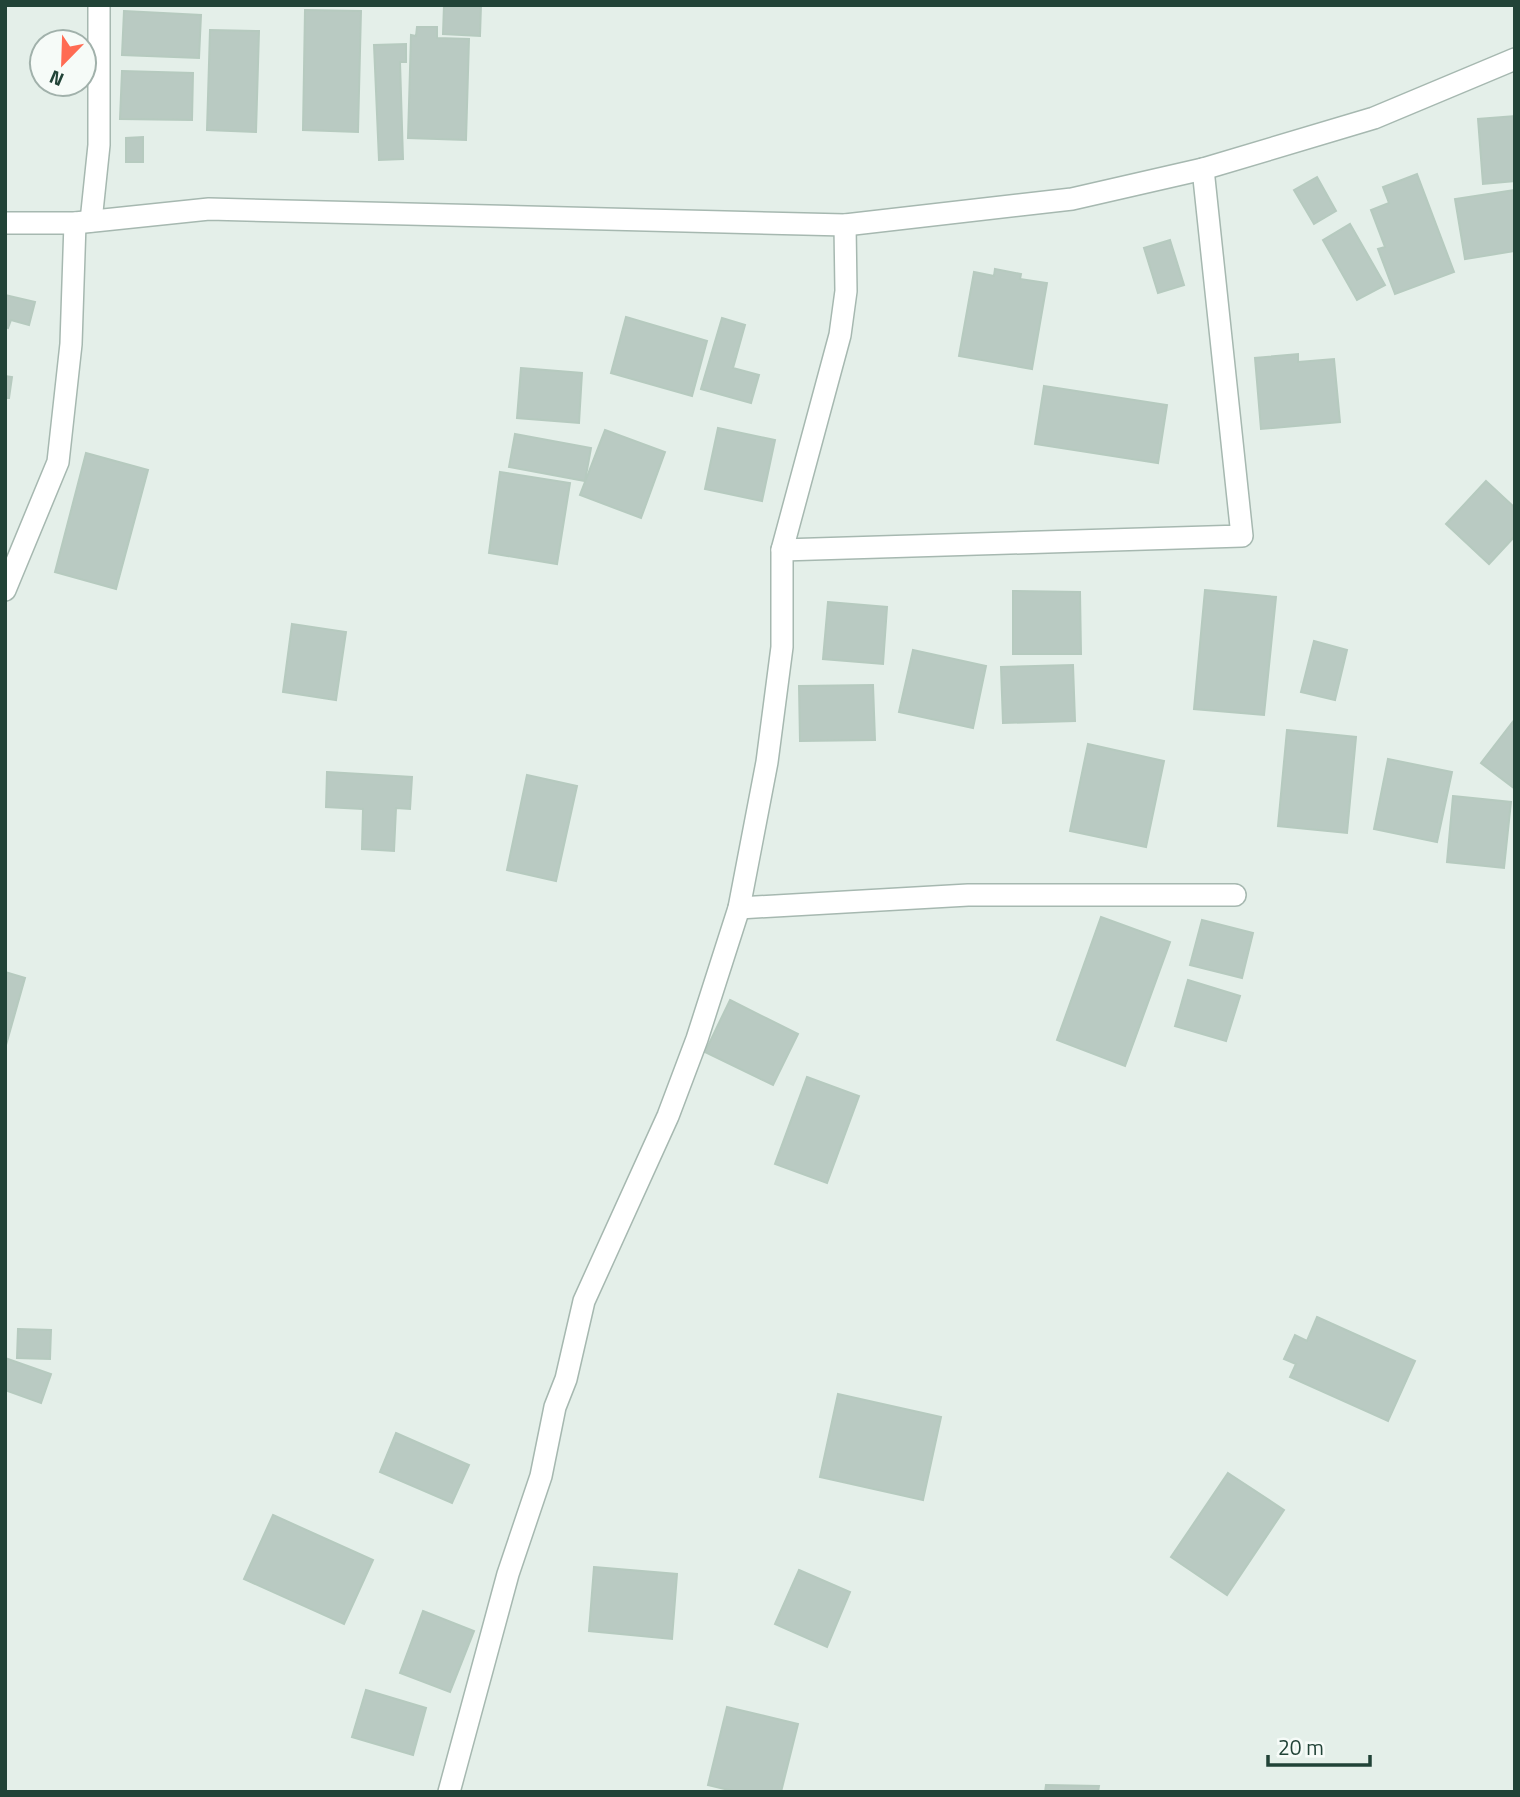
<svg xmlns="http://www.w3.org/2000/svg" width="1520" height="1797" font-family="'Titillium Web',sans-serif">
	<rect width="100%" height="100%" fill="#e4efe9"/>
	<!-- building -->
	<g fill="#b9cac2" stroke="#b6cabf" stroke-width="2">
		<path d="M444 5H481L480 36 443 34Z"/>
		<path d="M305 10 361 11 358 132 303 130Z"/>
		<path d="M124 11 201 15 199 58 122 55Z"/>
		<path d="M417 27H437V38L469 39 466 140 408 138 411 35 416 36Z"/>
		<path d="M210 30 259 31 256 132 207 130Z"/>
		<path d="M406 44V62H400L403 159 379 160 374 45Z"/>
		<path d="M122 71 193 73 192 120 120 119Z"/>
		<path d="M1515 116V181L1483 184 1478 119Z"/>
		<path d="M143 137V162H126V138Z"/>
		<path d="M1417 174 1454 272 1395 294 1378 249 1385 247 1371 210 1389 203 1383 187Z"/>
		<path d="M1317 177 1336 211 1314 224 1294 190Z"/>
		<path d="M1515 190V251L1465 259 1455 199Z"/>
		<path d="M1350 224 1385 285 1357 300 1323 240Z"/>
		<path d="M1170 240 1184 285 1158 293 1144 248Z"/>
		<path d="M995 269 1021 274 1020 279 1047 283 1032 369 959 356 974 272 994 276Z"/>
		<path d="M5 295 35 302 29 325 11 320 8 328 5 327Z"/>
		<path d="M626 317 707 341 692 396 611 373Z"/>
		<path d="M722 318 745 325 733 368 759 375 751 403 701 389Z"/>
		<path d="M1298 354V362L1334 359 1340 422 1261 429 1255 358Z"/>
		<path d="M521 368 582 373 579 423 517 418Z"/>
		<path d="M5 376 12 377 9 398H5Z"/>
		<path d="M1044 386 1167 405 1158 463 1035 444Z"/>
		<path d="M718 428 775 440 762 501 705 489Z"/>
		<path d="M605 430 665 452 641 518 580 495Z"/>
		<path d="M515 434 591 448 585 481 509 467Z"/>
		<path d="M86 453 148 470 116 589 55 572Z"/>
		<path d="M500 472 570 483 557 564 489 553Z"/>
		<path d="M1486 481 1515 508V536L1489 564 1446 524Z"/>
		<path d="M1205 590 1276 597 1264 715 1194 709Z"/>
		<path d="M1013 591 1080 592 1081 654H1013Z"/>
		<path d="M828 602 887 607 883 664 823 659Z"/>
		<path d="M292 624 346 632 336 700 283 692Z"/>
		<path d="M1314 641 1347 650 1335 700 1301 692Z"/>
		<path d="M913 650 986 666 973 728 899 712Z"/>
		<path d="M1073 665 1075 721 1003 723 1001 667Z"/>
		<path d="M873 685 875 740 800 741 799 686Z"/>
		<path d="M1515 719V789L1481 763Z"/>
		<path d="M1287 730 1356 737 1347 833 1278 826Z"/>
		<path d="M1088 744 1164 761 1146 847 1070 831Z"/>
		<path d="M1388 759 1452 772 1437 842 1374 829Z"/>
		<path d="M327 772 412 777 410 809 396 808 394 851 362 849 363 809 326 807Z"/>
		<path d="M527 775 577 786 556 881 507 870Z"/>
		<path d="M1453 796 1511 802 1504 868 1447 862Z"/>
		<path d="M1101 917 1170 942 1125 1066 1057 1040Z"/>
		<path d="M1202 920 1253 933 1242 978 1190 965Z"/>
		<path d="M5 972 25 978 6 1045H5Z"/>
		<path d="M1188 980 1240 996 1226 1041 1175 1026Z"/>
		<path d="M730 1000 798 1034 773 1085 705 1052Z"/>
		<path d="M807 1077 859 1096 827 1183 775 1164Z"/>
		<path d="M1317 1317 1415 1361 1388 1421 1290 1377 1296 1364 1284 1359 1295 1335 1307 1341Z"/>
		<path d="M18 1329 51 1330 50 1359 17 1358Z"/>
		<path d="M5 1358 51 1374 41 1403 5 1390Z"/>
		<path d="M838 1394 941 1417 923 1500 820 1477Z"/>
		<path d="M396 1433 469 1465 452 1503 380 1472Z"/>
		<path d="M1228 1473 1284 1510 1227 1595 1171 1557Z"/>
		<path d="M273 1515 373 1560 344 1624 244 1579Z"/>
		<path d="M594 1567 677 1574 672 1639 589 1631Z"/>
		<path d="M799 1570 850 1592 827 1647 775 1624Z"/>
		<path d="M423 1611 474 1631 450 1692 400 1673Z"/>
		<path d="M366 1690 426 1708 413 1755 352 1737Z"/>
		<path d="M727 1707 798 1724 781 1792H737L708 1785Z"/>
		<path d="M1046 1785 1099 1786 1098 1792H1045Z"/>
	</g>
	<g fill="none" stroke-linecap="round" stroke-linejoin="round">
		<defs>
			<g id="minor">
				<path d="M91 221 99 145V5"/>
				<path d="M5 223H75L209 209 845 225 1072 199 1203 169 1374 118 1515 59"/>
				<path d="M782 550 1242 536 1203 169"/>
				<path d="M5 590 58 462 71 344 75 223"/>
				<path d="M739 908 968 895H1235"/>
				<path d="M449 1792 508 1574 541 1476 555 1407 566 1379 584 1301 668 1116 697 1039 739 908 767 762 782 647V550L840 335 846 291 845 225"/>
			</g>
		</defs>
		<!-- minor casing -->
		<use href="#minor" stroke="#a6b8b0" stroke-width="24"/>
		<!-- minor -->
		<use href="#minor" stroke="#fff" stroke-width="21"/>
	</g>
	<!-- border -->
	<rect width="1520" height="1797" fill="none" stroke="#214337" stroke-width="14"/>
	<!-- north arrow -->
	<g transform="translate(63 63) rotate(203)"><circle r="33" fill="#f6fbf8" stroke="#a1b1ab" stroke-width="2"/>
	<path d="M0-5L12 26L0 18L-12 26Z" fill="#ff6b53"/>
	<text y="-10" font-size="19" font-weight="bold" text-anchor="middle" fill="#214337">N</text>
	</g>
	<!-- scale -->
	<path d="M1268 1755v10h102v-10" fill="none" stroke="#214337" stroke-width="3.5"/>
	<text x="1278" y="1755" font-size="21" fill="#214337" stroke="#f6fbf8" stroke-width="5" paint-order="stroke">20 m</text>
</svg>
